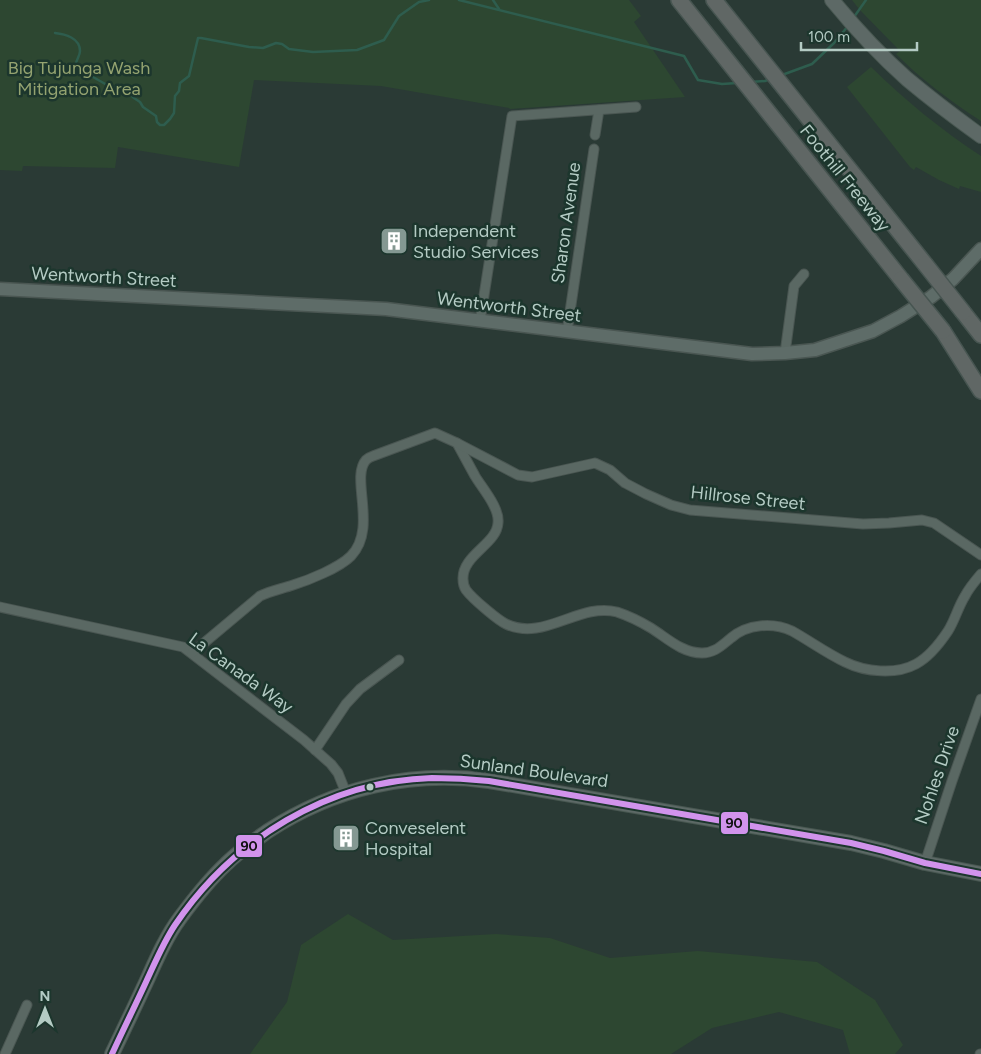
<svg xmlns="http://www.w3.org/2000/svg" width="981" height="1054" font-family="Figtree,sans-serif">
	<rect width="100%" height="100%" fill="#2a3a35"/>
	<!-- green -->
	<g fill="#2d4731">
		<path d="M0 0H629L641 16 634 22 685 97 510 109 509 108 381 86 254 80 239 167 118 147 115 168 23 166 22 171 0 170Z"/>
		<path d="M852 0H981V121C950 101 922 80 896 54L900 51 859 9Z"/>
		<path d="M871 67C905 100 941 130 981 156V192L960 186 959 189 939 180 916 167 914 170 910 167 847 87Z"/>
		<path d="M348 914 393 940 496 934 550 938 610 958 698 951 817 962 875 1000 903 1045 895 1054H850L843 1030 779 1012 712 1028 671 1054H250L287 1002 301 945Z"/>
	</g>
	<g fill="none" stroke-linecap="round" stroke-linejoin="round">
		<!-- stream -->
		<g stroke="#2e5d4e" stroke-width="2.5">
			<path d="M459 0 684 56 698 80 722 84 737 83"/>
			<path d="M493 0 499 9"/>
			<path d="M854 17 866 0"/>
			<path d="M55 33C65 34 80 38 80 51 80 55 77 59 76 63L79 69 107 85 129 93 134 98 140 102 143 107 156 116 157 122 160 125H164L170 119 174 113 175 96 179 91 180 83 189 76 198 38H201L249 47 263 48 276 43 282 44 289 49 313 52 357 50 384 40 399 16 419 2 429 0"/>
			<path d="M782 75 812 64 834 43 848 26"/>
			<path d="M750 82 765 81 770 79"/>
		</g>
		<defs>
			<g id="minor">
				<path d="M595 135 599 110"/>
				<path d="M480 321 512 116 636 107"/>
				<path d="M567 332 594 149"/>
				<path d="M785 353 794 286 804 274"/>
				<path d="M457 443C463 454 469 465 475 476 482 488 500 508 498 523 497 544 462 555 463 579 463 583 464 587 466 590 472 598 481 605 488 611 494 616 500 621 506 624 544 642 579 602 617 612 629 616 641 622 651 628 667 638 682 653 702 653 715 653 722 645 731 638 747 624 773 622 792 631 810 641 826 653 845 662 865 672 896 675 916 664 929 657 940 643 948 631 955 620 958 607 965 596 969 588 975 581 981 574"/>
				<path d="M0 607 183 647 304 740 331 764 338 773 346 793"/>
				<path d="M192 653 260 596C270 591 281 589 293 585 309 580 339 568 351 556 378 528 350 478 366 460 368 458 370 457 373 456L435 433 457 443 518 475 532 477 595 463 610 470 625 483 646 494 671 505 690 510 863 524 889 523 922 520 934 523 981 555"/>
				<path d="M315 750 346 704 360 689 399 660"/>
				<path d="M925 863 952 781 981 699"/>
				<path d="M5 1054 27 1005"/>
				<path d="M980 1054H981"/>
			</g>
			<path id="secondary" d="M0 289 386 309 752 354 785 353 815 350 873 331 901 316 931 297 953 279 981 249"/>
			<g id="primary">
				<path d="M832 0C855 28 880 55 907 79 931 99 956 118 981 136"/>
				<path d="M112 1054C124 1029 136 1004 148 978 157 958 166 937 180 918 194 899 209 880 226 864 239 851 254 841 268 831 334 788 411 770 489 781L851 843 884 851 925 863 981 874"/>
			</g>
			<g id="motorway">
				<path d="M679 0 901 279"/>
				<path d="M714 0 925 264"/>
				<path d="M963 312 981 335"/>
				<path d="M943 331 981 391"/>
			</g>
		</defs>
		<!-- minor casing -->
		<use href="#minor" stroke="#4a5652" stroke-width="11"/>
		<!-- secondary casing -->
		<use href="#secondary" stroke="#4a5652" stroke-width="15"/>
		<!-- primary casing -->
		<use href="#primary" stroke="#485751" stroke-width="16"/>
		<!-- motorway casing -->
		<use href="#motorway" stroke="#475551" stroke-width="18"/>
		<!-- minor -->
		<use href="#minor" stroke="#5a6863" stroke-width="9"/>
		<!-- secondary -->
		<use href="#secondary" stroke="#5e6c68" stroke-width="12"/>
		<!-- primary -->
		<use href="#primary" stroke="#5d6966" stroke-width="14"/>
		<!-- motorway -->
		<use href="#motorway" stroke="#606765" stroke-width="15"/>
		<defs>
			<g id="motorway-bridge">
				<path d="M925 264 963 312"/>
				<path d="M901 279 943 331"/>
			</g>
		</defs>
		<!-- motorway-bridge casing -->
		<use href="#motorway-bridge" stroke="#475551" stroke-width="18" stroke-linecap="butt"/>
		<!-- motorway-bridge -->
		<use href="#motorway-bridge" stroke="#606765" stroke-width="15"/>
		<defs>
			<path id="bus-1" d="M112 1054C123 1030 135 1006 146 982 155 963 163 943 175 925 233 839 328 781 432 778 451 778 470 779 489 781L851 843 884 851 925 863 981 874"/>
		</defs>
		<!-- bus-1 casing -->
		<use href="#bus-1" stroke="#1c362d" stroke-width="10"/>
		<!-- bus-1 -->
		<use href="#bus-1" stroke="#d193ec" stroke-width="6"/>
	</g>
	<!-- icons -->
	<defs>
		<symbol id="building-square" viewBox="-11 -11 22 22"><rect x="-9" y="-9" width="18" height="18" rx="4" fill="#849892" stroke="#1c362d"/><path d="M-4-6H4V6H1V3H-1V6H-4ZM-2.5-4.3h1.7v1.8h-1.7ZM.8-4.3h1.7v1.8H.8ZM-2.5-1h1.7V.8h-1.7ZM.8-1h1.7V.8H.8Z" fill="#fff"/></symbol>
	</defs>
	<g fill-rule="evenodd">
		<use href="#building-square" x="378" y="225" width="32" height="32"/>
		<use href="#building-square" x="330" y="822" width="32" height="32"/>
	</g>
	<!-- markers -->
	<circle fill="#b4cbc4" stroke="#1c362d" stroke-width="2" cx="370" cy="787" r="4.5"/>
	<g text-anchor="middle" stroke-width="5" stroke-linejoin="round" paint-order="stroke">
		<!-- park labels -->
		<g font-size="18" fill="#94a370" stroke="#1c362d">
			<text x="79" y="74">Big Tujunga Wash<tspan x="79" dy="21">Mitigation Area</tspan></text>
		</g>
		<!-- street labels -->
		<g font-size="18" fill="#b4cbc4" stroke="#1c362d">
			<text transform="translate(845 178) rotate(51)" y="6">Foothill Freeway</text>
			<text transform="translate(566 223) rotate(-82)" y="6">Sharon Avenue</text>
			<text transform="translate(104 277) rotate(3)" y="6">Wentworth Street</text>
			<text transform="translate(509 307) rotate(7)" y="6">Wentworth Street</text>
			<text transform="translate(748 498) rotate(6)" y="6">Hillrose Street</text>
			<text transform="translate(241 673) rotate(36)" y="6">La Canada Way</text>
			<text transform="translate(534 771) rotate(8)" y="6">Sunland Boulevard</text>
			<text transform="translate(937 775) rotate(-71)" y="6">Nohles Drive</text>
		</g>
		<!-- poi labels -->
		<g font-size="18" fill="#b4cbc4" stroke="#1c362d" text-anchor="start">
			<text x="413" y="237">Independent<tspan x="413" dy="21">Studio Services</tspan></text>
			<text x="365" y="834">Conveselent<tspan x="365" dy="21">Hospital</tspan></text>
		</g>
	</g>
	<g stroke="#1c362d" stroke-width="2">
		<rect x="720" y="811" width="29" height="24" rx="5" fill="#d193ec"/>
		<rect x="235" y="834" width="28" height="24" rx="5" fill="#d193ec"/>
	</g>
	<g font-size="14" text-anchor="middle" font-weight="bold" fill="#111">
		<text x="734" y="828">90</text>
		<text x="249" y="851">90</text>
	</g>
	<!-- north arrow -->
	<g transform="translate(45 1009)" stroke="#1c362d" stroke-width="4" paint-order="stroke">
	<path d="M0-4L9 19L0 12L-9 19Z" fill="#b4cbc4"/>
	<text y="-8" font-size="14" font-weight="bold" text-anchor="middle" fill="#b4cbc4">N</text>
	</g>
	<!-- scale -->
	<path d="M801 42v8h116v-8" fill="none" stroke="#b4cbc4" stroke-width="2.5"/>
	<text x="808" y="42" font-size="15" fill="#b4cbc4" stroke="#1c362d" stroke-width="4" paint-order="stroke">100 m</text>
</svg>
